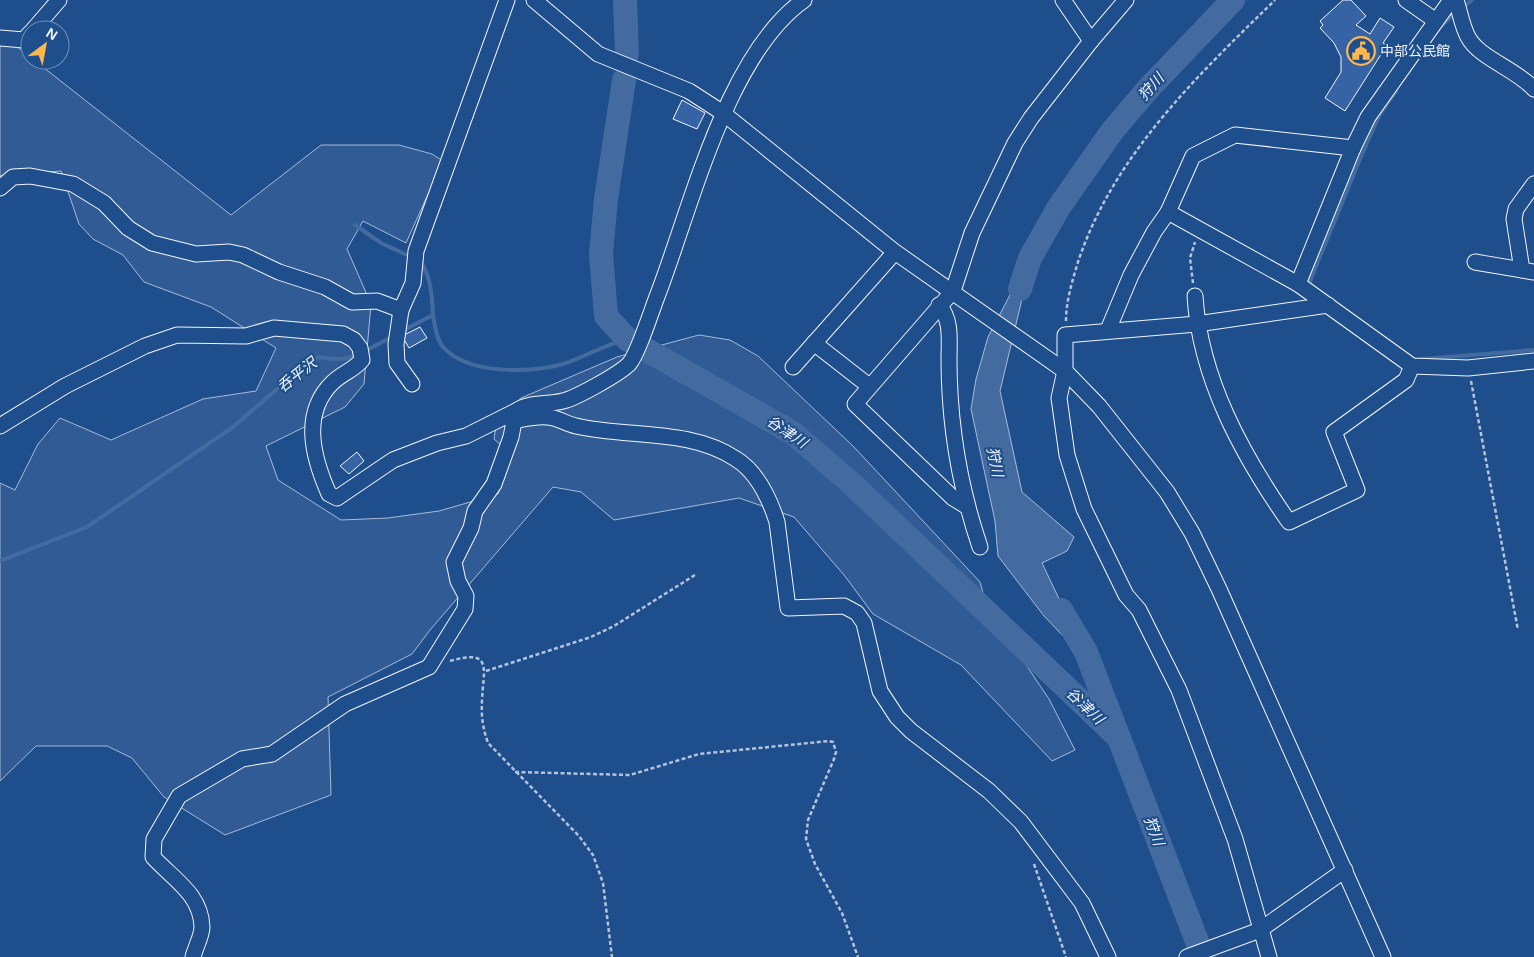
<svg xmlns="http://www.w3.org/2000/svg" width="1534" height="957" font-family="Arial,'Noto Sans JP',sans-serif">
	<rect width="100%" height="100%" fill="#1f4e8c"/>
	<!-- built -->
	<path fill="#305b95" stroke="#a8bbd7" d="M0 33 30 57V60H34L231 215 321 145H399L432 154 443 161 406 243 363 221 347 249 371 304 364 384 345 407 266 446 278 480 341 520 388 518 439 511 498 494 512 455 494 439 496 427 506 411 521 398 617 357 699 335 730 340 758 356 853 446 980 582 987 607 1049 699 1075 750 1052 761 961 665 873 614 844 575 794 517 739 498 614 520 581 492 553 487 430 630 412 654 328 697 331 795 225 835 164 797 132 758 107 746H36L0 781V483L15 490 38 444 60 418 111 440 203 399 256 391 276 348 211 307 144 282 123 255 93 239 79 224 61 171 0 176Z"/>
	<!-- water -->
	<path fill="#446ba0" stroke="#a8bbd7" d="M1034 249 1000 391 1022 492 1074 537 1067 551 1042 563 1090 664 1044 616 998 556 995 521 971 409 976 379 988 337Z"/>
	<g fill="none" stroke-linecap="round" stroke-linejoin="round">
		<!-- stream -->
		<g stroke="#446ba0" stroke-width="4">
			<path d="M1462 8 1472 0"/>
			<path d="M1443 24 1456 12"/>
			<path d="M355 225 381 243 407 255"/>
			<path d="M420 260C431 277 432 295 433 315"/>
			<path d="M1308 286 1362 154 1380 114 1396 91"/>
			<path d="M402 331 433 315C435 325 436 339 443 347 468 375 530 373 563 364 585 357 604 345 627 339"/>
			<path d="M365 351 392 337"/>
			<path d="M1422 359 1534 350"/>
			<path d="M0 561 87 527 233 427 304 366 319 357C331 359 345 361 356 355"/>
		</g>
		<!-- river -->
		<g stroke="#446ba0" stroke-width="24">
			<path d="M625 0 627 54"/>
			<path d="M624 80 606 199 601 254 606 316 627 339 793 433 852 484 1115 734"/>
			<path d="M1020 289 1030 258 1059 207 1113 130 1148 89 1233 0"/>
			<path d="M1061 610 1086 652 1203 957"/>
		</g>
	</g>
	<!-- building -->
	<g fill="#3563a3" stroke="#f2f6ff">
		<path d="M1343 0H1351L1366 16 1356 25 1370 34 1380 18 1394 27 1383 43 1387 45 1345 111 1325 98 1341 72V57L1334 43 1320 28 1323 25 1320 21Z"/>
		<path d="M682 100 705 113 697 129 673 119Z"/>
		<path d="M420 327 427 338 409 348 402 336Z"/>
		<path d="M357 452 364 461 349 474 340 466Z"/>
	</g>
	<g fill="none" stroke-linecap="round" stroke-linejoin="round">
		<defs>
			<g id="minor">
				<path d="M534 0 598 54 689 91 723 113 895 252 1065 371 1099 406 1167 492 1192 533 1219 589 1383 957"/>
				<path d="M1063 0 1091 41"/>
				<path d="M1406 0 1436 21"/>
				<path d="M1456 0C1460 12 1462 26 1468 37 1479 58 1516 69 1534 89"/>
				<path d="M33 30 59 0"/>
				<path d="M0 38 24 40 30 33"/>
				<path d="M0 188 13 177 30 176 73 184 104 203 128 228 152 243 196 254 229 252 243 255 279 272 325 287 352 302 377 301 401 310 413 283 416 251 507 0"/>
				<path d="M1168 212 1298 284 1412 366 1468 368 1534 361"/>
				<path d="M1475 262 1534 272"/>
				<path d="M1522 270 1514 219 1516 209 1534 184"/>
				<path d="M1298 284 1353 148 1368 117 1451 0"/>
				<path d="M1195 296C1200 379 1243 456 1289 522L1357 490 1334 432 1406 380 1412 366"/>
				<path d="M939 305C952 320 949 340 949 359 949 424 959 485 980 547"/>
				<path d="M401 310 396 344 397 363 412 384"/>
				<path d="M1108 330 1131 275 1154 232 1168 212 1193 156 1235 135 1353 148"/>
				<path d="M814 343 869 386"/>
				<path d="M793 367 895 252"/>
				<path d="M512 421C524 419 535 416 547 417 557 417 566 424 576 426 627 438 690 428 736 459 757 472 770 500 777 522L788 608 844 606 857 613 864 623 880 691 897 717 911 731 989 791 1021 822 1082 903 1108 957"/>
				<path d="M0 426 65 386 145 346 177 335 246 336 274 328 343 334 354 340 360 348 362 360C354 370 342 373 332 383 301 414 313 458 329 494L337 498 393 460 437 443 466 436 516 411"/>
				<path d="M966 506 953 498 855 404 953 291 972 233 1015 143 1031 118 1091 41 1126 0"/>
				<path d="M193 957C195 948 202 936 202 927 201 894 173 879 153 857L154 839 179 796 242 759 272 754 345 704 429 667 465 609 466 596 458 581 454 562 471 528 475 511 494 484 511 437 516 411C527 402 548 405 563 401 576 398 619 374 629 364 638 354 652 309 658 294 691 208 727 54 804 0"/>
				<path d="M1187 957 1260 930 1345 870"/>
				<path d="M1269 957 1235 839 1179 690 1139 610 1126 595 1084 509 1067 455 1059 398 1065 371V335L1197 324 1328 305"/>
			</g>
		</defs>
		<!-- minor casing -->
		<use href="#minor" stroke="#f2f6ff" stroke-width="17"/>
		<!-- path -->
		<g stroke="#b3c4dc" stroke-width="2.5" stroke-dasharray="4 2.5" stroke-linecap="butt">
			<path d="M1193 283 1190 258 1195 242"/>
			<path d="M1066 321C1066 301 1072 282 1078 262 1113 156 1197 76 1275 0"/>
			<path d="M1471 381 1518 630"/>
			<path d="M450 661C494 648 483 670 482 701 481 716 483 729 488 743L579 836 593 855 603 883 612 957"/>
			<path d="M486 671 591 637 614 626 695 575"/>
			<path d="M515 772 630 775 699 754 829 741 833 742 836 752 834 759 808 820 806 839 815 864 842 913 858 957"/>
			<path d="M1034 864 1066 957"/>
		</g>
		<!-- minor -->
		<use href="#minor" stroke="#1f4e8c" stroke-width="15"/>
	</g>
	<!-- icons -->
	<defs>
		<symbol id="civic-ring" viewBox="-11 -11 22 22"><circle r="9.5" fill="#1f4e8c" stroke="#ffb74d" stroke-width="1.5"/><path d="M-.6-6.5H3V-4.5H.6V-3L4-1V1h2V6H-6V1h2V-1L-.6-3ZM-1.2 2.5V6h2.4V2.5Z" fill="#ffb74d"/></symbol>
	</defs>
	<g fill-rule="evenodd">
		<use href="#civic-ring" x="1345" y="35" width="32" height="32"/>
	</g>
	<g text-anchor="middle" stroke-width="4" stroke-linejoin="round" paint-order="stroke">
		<!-- poi labels -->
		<g font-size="14" fill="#f2f6ff" stroke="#1f4e8c" text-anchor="start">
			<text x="1380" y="56">中部公民館</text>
		</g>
		<!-- water labels -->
		<g font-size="15" font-style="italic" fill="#f2f6ff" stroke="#1f4e8c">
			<text transform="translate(1151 87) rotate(-48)" y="5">狩川</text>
			<text transform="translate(297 375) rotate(-38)" y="5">呑平沢</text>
			<text transform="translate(787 432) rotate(34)" y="5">谷津川</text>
			<text transform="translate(995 462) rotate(78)" y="5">狩川</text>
			<text transform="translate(1085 706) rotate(44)" y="5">谷津川</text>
			<text transform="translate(1154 831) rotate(69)" y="5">狩川</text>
		</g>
	</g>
	<!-- north arrow -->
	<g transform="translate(45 45) rotate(32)"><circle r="24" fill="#1f4e8c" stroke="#7391ba"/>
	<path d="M0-4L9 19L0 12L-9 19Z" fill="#ffb74d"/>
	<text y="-8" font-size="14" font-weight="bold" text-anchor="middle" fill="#f2f6ff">N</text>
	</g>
</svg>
